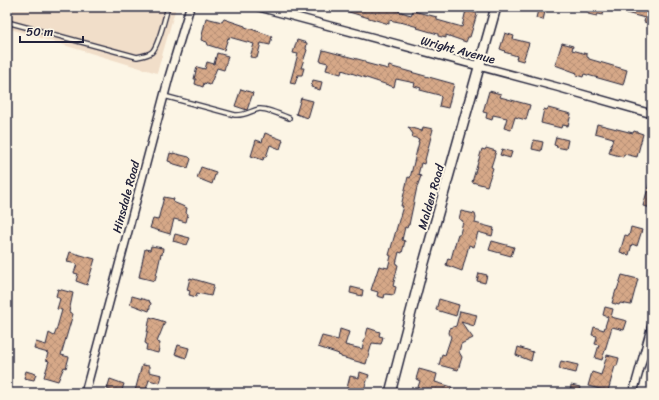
<svg xmlns="http://www.w3.org/2000/svg" width="659" height="400" font-family="Sriracha,sans-serif">
	<defs>
		<pattern id="building-cross-hatch" width="8" height="8" patternUnits="userSpaceOnUse"><rect width="8" height="8" fill="#d6a888"/><path d="M0 0l8 8M0 8l8-8" fill="none" stroke="#b79076"/></pattern>
	</defs>
	<rect width="100%" height="100%" fill="#fcf5e5"/>
	<filter id="ink" filterUnits="userSpaceOnUse"><feTurbulence type="fractalNoise" baseFrequency=".025" numOctaves="2"/><feDisplacementMap in="SourceGraphic" scale="8" xChannelSelector="R" yChannelSelector="G"/><feConvolveMatrix kernelMatrix="1 2 1 2 8 2 1 2 1" color-interpolation-filters="sRGB"/></filter>
	<g filter="url(#ink)">
		<!-- built -->
		<path fill="#f1dec9" d="M7 7H176L157 73 7 28Z"/>
		<!-- building -->
		<g fill="url(#building-cross-hatch)" stroke="#22223b">
			<path d="M339 7H382L390 9V7H398L397 10 398 11 411 15 413 11 437 17V20L462 27 466 10 476 13 477 14 470 37H468L466 42 446 35V38L438 36V34L417 28 418 27 404 23 389 20V24L339 9Z"/>
			<path d="M589 7H605L603 15 598 14 597 16 588 14Z"/>
			<path d="M628 7H652V24L644 22 645 18 626 13Z"/>
			<path d="M538 10 545 12 543 20 536 18Z"/>
			<path d="M206 18 222 22 224 19 245 26V27L272 36 270 45 261 43 257 58 250 57 254 44 229 37V39L228 38 224 50 208 45 207 42 201 40Z"/>
			<path d="M505 33 514 36 513 39 529 43 523 61 516 59 517 56 504 52 505 51 500 49Z"/>
			<path d="M297 40 307 43 306 49 307 50 301 68H304L302 75H298L295 84 290 83 298 54 293 53Z"/>
			<path d="M562 43 573 46 572 50 587 54V57L589 58V59L627 70 623 85 584 74 583 77 576 75 577 73 555 65Z"/>
			<path d="M323 50 365 61V63L388 69 389 66 454 84 448 108 439 106 441 97 439 95 420 90 421 88 414 86 415 83 396 79 394 87 342 70 341 74 326 70 328 63 320 61Z"/>
			<path d="M217 53 228 56 224 70 217 68 210 85 204 83 203 87 195 84 196 79H194L197 67 205 69 207 62 214 64Z"/>
			<path d="M313 80 322 82 320 90 311 87Z"/>
			<path d="M241 89 253 93 247 110 235 106Z"/>
			<path d="M489 91 501 94 500 97 530 105 526 120 515 117 511 130 504 128 507 118 493 115 492 120 486 118 487 113 483 112Z"/>
			<path d="M301 98 313 101 308 118 296 114Z"/>
			<path d="M548 108 571 114 568 126 562 125 561 128 541 123 544 109 547 110Z"/>
			<path d="M597 124 633 133 634 131 643 134 637 157 624 154 623 157 609 153 613 138 595 133Z"/>
			<path d="M408 127 422 131 423 127 433 129 424 164 421 163 418 175 421 176 417 187 409 225H408L407 228 405 227 402 240 405 241 402 253 399 252 396 264 398 265 393 286 396 287 394 295 385 294 384 298 377 296 378 292 371 290 379 266 388 268 391 256 389 255 403 206H401L408 177 410 178 419 142H418L419 139 412 137 413 134Z"/>
			<path d="M265 133 283 140 280 149 270 145 266 157H264L263 160 251 156 256 140 262 142Z"/>
			<path d="M556 137 568 140 566 149 556 147 557 146 554 145Z"/>
			<path d="M534 140 543 142 541 151 532 149Z"/>
			<path d="M486 148 496 151 491 167 493 168 487 186 472 182 482 149 485 150Z"/>
			<path d="M502 149 512 152 510 158 500 155Z"/>
			<path d="M170 153 173 154V153L189 157 191 159 188 168 171 163V162L168 161Z"/>
			<path d="M201 167 216 172 212 184 197 178Z"/>
			<path d="M650 181 652 182V208L643 206Z"/>
			<path d="M164 197 174 199 173 202 187 208 186 213 188 214 186 222 174 219 170 234 150 228 153 219 158 220Z"/>
			<path d="M461 211 475 214 476 218 475 223 494 228 492 236 478 232 474 247 469 245 462 271 446 265 448 258 451 259 457 237 458 234H460L463 221 459 219Z"/>
			<path d="M631 227 642 230 637 246 632 244 629 255 620 252 625 235 629 236Z"/>
			<path d="M175 234 190 238 187 245 173 241Z"/>
			<path d="M492 241 514 247 511 256 489 250Z"/>
			<path d="M151 246 163 248 162 255 161 254 155 281 139 277 145 249 150 250Z"/>
			<path d="M70 252 95 259 87 285 76 281 78 274 74 273 77 264 67 262Z"/>
			<path d="M479 273 487 275 485 283 477 281Z"/>
			<path d="M622 275 638 279 631 305 620 303 619 305 612 303 616 290H617Z"/>
			<path d="M190 278 214 285 211 296 197 293 196 297 189 295 190 291 187 290Z"/>
			<path d="M351 287 363 290 362 296 350 293Z"/>
			<path d="M58 289 73 293 69 312 73 314 61 355 69 357 66 368 64 367 58 381 44 377 49 361 46 360 48 353 34 349 36 342 46 345 49 333 54 336 56 331 62 310 57 309 60 299 56 296Z"/>
			<path d="M132 296 150 301 149 302 151 303 149 311 130 304Z"/>
			<path d="M439 299 459 305 456 316 436 310Z"/>
			<path d="M605 307 613 309 611 317 627 321 624 330 612 327 602 360 595 358 599 345 595 344 597 336 592 335 594 327 604 330 608 317 603 315Z"/>
			<path d="M460 311 477 315 474 326 461 322 473 338 461 344 459 352 462 357 458 370 439 365 442 354 445 355 451 337 449 333 450 328 456 326Z"/>
			<path d="M150 317 165 322 157 342 160 343 158 353 146 350 147 344 145 343Z"/>
			<path d="M368 328 380 332 379 336 383 337 381 344 372 343 366 364 341 357V356L338 355 339 354 318 347 322 336 338 340 340 329 349 332 345 345 362 349Z"/>
			<path d="M178 345 189 348 186 358 175 354Z"/>
			<path d="M518 347 533 352 531 361 516 355Z"/>
			<path d="M607 355 619 358 617 366H615L608 391 588 386 592 372 601 375Z"/>
			<path d="M561 361 578 365 576 373 559 369Z"/>
			<path d="M142 365 149 366V372L162 375 160 383 149 380 145 393 135 391Z"/>
			<path d="M419 369 437 374 435 382 452 387 450 393H416L420 381 416 379Z"/>
			<path d="M26 371 36 374 34 380 24 378Z"/>
			<path d="M360 372 369 375 363 392 347 388 350 376 359 378Z"/>
			<path d="M110 379 124 384 121 393 107 389Z"/>
			<path d="M571 385 580 387 579 393H570Z"/>
		</g>
		<g fill="none" stroke-linecap="round" stroke-linejoin="round">
			<defs>
				<g id="service">
					<path d="M7 22 137 57C142 56 148 55 152 52 159 45 165 17 168 7"/>
					<path d="M164 96 235 115C245 116 250 111 259 109 265 108 282 115 289 118"/>
				</g>
				<g id="minor">
					<path d="M259 7 557 87 652 114"/>
					<path d="M85 393 169 77 190 7"/>
					<path d="M633 393 652 325"/>
				</g>
				<path id="tertiary" d="M390 393 422 270 496 7"/>
			</defs>
			<!-- service casing -->
			<use href="#service" stroke="#22223b" stroke-width="6"/>
			<!-- minor casing -->
			<use href="#minor" stroke="#22223b" stroke-width="10"/>
			<!-- tertiary casing -->
			<use href="#tertiary" stroke="#22223b" stroke-width="12"/>
			<!-- service -->
			<use href="#service" stroke="#fcf5e5" stroke-width="3.5"/>
			<!-- minor -->
			<use href="#minor" stroke="#fcf5e5" stroke-width="7"/>
			<!-- tertiary -->
			<use href="#tertiary" stroke="#fcf5e5" stroke-width="9"/>
		</g>
	</g>
	<g text-anchor="middle" stroke-width="4" stroke-linejoin="round" paint-order="stroke">
		<!-- street labels -->
		<g font-size="12" fill="#22223b" stroke="#fcf5e5">
			<text transform="translate(458 50) rotate(15)" y="4">Wright Avenue</text>
			<text transform="translate(126 197) rotate(-75)" y="4">Hinsdale Road</text>
			<text transform="translate(431 197) rotate(-74)" y="4">Malden Road</text>
		</g>
	</g>
	<!-- margin -->
	<rect width="659" height="400" fill="none" stroke="#fcf5e5" stroke-width="24"/>
	<rect x="12" y="12" width="635" height="376" fill="none" stroke="#22223b" stroke-width="1.5" filter="url(#ink)"/>
	<!-- scale -->
	<path d="M20 36v6h63v-6" fill="none" stroke="#22223b" stroke-width="2"/>
	<text x="26" y="36" font-size="12" fill="#22223b" stroke="#fcf5e5" stroke-width="3" paint-order="stroke">50 m</text>
</svg>
